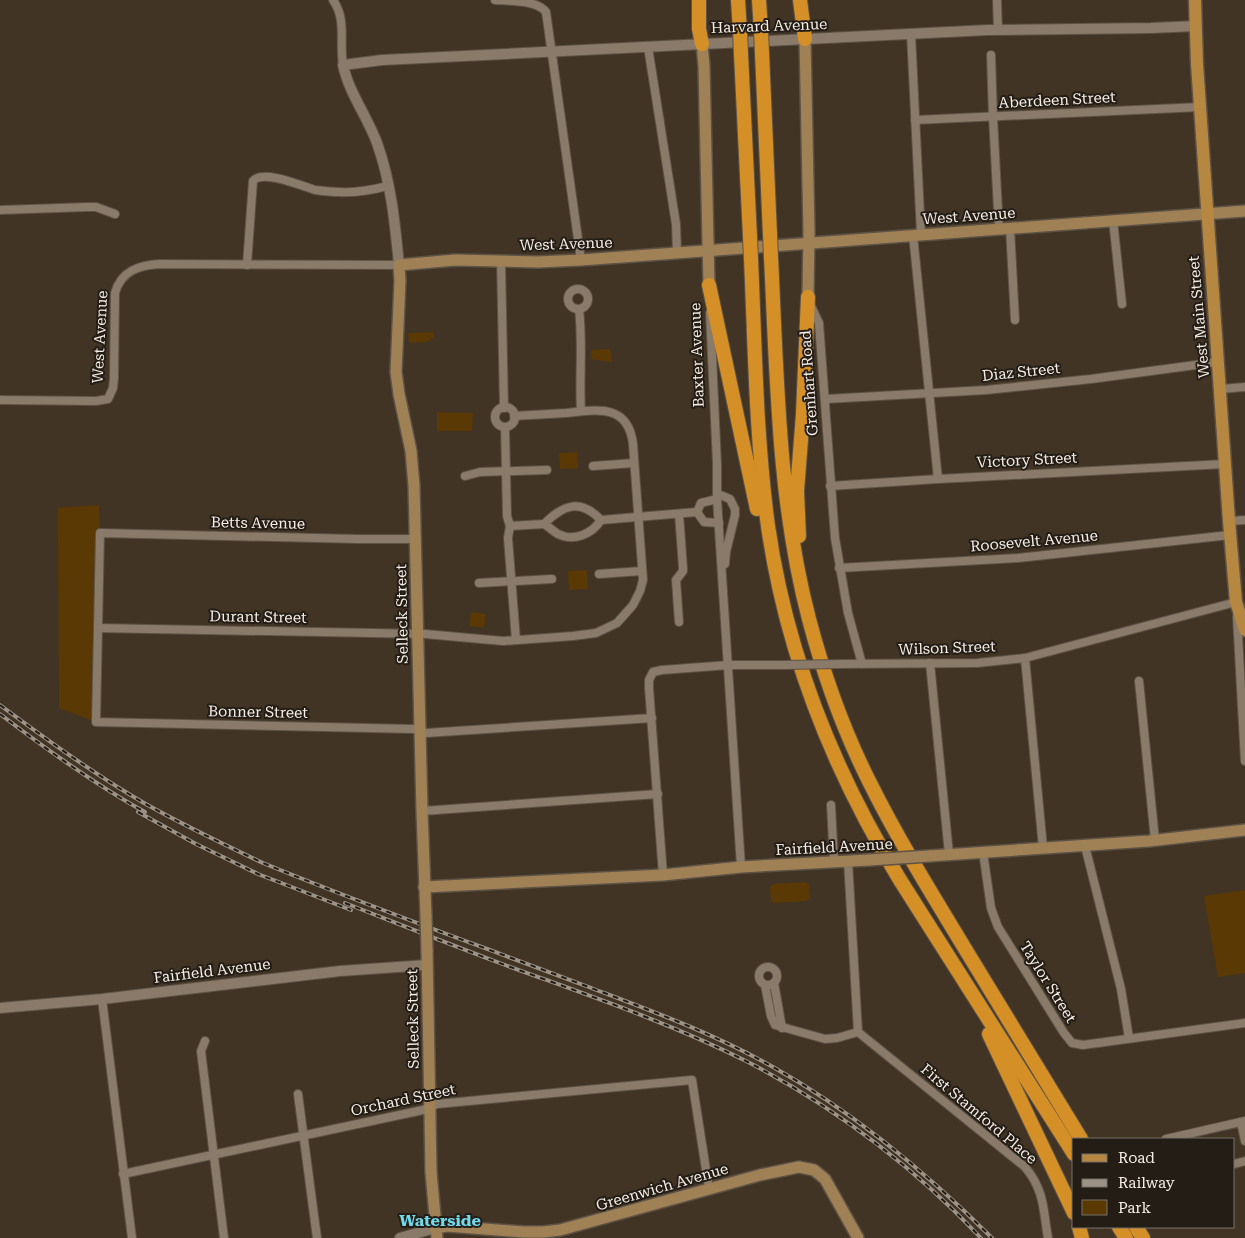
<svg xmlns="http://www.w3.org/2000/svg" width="1245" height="1238" font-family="'Roboto Serif',serif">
	<rect width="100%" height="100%" fill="#413425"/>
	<!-- green -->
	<g fill="#5a3904">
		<path d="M433 332 434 337 427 342 409 343 408 333Z"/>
		<path d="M610 349 612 362 591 359V350Z"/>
		<path d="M437 412 473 413 472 431H437Z"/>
		<path d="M577 452 578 468 560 469 559 453Z"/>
		<path d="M99 505 100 533 96 722 59 708 58 508Z"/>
		<path d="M587 570 588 589 569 590 568 571Z"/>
		<path d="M471 612 486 614 484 628 469 626Z"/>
		<path d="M806 882 809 885 810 898 806 901 774 903 771 900 770 887 773 884Z"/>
		<path d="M1245 890V973L1218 977 1204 896Z"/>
	</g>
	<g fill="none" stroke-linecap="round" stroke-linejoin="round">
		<defs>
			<g id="minor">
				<path d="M333 0C347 20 339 42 343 65"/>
				<path d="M495 0C510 1 537 0 546 12L581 260"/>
				<path d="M997 0 998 30"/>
				<path d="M911 34 921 234"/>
				<path d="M648 47 676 224 677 253"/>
				<path d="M991 55 993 117 999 229"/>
				<path d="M915 120 1200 107"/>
				<path d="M0 210 88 207H96L115 214"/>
				<path d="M1113 220 1122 304"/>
				<path d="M1010 228 1015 320"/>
				<path d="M913 235 938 479"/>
				<path d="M501 261 504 408"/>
				<path d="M247 265 253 181C263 169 302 186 315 190 323 191 331 192 339 192 356 193 372 190 388 186"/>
				<circle cx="578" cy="299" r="10"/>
				<path d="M810 304 819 323 835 538 848 613 862 664"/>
				<path d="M579 309C583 343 579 377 581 411"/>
				<path d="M710 313 717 464V499L741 867"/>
				<path d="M1221 389 1245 387"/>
				<path d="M826 399 986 390 1091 379 1218 362"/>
				<path d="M0 400 96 401 108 399 113 388 114 378 115 293C121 271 139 265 160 264L399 265"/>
				<circle cx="505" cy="417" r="10"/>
				<path d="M505 427 507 516 510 526 508 538 516 640"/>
				<path d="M593 466 634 463"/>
				<path d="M465 476 480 472 547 470"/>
				<path d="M830 486 938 479 1225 464"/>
				<path d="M718 494 730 499 735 509V515L726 552 725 564"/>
				<path d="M717 499 701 503 697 512 704 522 719 523"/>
				<path d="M601 520 697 512"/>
				<path d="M1229 521 1245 520"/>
				<path d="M544 524C563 505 580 498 601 520"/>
				<path d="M544 524C549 527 553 531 558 534 574 542 592 534 601 520"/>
				<path d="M510 526 544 524"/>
				<path d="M415 539H358L100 533 96 722 414 729 426 733 652 718"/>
				<path d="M839 568 1018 558 1230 535"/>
				<path d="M599 574 642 571"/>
				<path d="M479 583 552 579"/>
				<path d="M1237 617 1245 761"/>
				<path d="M679 622 676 580 683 571V568L679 514"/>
				<path d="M98 628 425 634 503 641 573 636 596 633 617 623 633 605 640 591 643 580 633 444C628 403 596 410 566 413 548 414 531 415 514 416"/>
				<path d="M1025 658 1043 848"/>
				<path d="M930 663 949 854"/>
				<path d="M840 664 977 663 1025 658 1236 602V603"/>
				<path d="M1139 681 1155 840"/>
				<path d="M831 805 834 862"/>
				<path d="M422 811 658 794"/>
				<path d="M1085 846 1121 989 1129 1038"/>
				<path d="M983 852 991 908 998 927 1064 1033 1072 1043 1083 1045 1245 1023"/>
				<path d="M848 861 858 1032 1025 1167C1045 1191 1043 1210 1048 1238"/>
				<path d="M663 875 649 688V680L653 672 662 670 729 665H783"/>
				<circle cx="768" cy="976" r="9"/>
				<path d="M774 983 782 1028"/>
				<path d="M765 985 771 1016 775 1025 825 1039 837 1038 858 1032"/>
				<path d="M102 999 132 1238"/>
				<path d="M205 1041 201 1051 224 1238"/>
				<path d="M298 1094 317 1238"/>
				<path d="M1241 1122 1245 1141"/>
				<path d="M1166 1139 1245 1121"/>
				<path d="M1234 1164 1245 1161"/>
				<path d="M123 1174 423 1110 437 1104 692 1080 709 1189"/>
			</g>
			<g id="tertiary">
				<path d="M399 265C395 223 391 182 377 143 367 116 349 93 343 65L382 60 988 30 1151 28 1196 26"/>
				<path d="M0 1008 102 999 340 971 427 965"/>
				<path d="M400 1238 435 1228"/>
			</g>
			<g id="secondary">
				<path d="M805 39 809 232 808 297"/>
				<path d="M702 44 704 66 709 285"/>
				<path d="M929 856 1149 841 1245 830"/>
				<path d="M424 887 663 875 741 867 869 860"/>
				<path d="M426 916 422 811 414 486 411 451 399 394 396 372 400 281 399 265 455 260 538 262 581 260 1245 211"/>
				<path d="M427 950 431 1172 437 1238"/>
				<path d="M435 1228 447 1226 524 1232H543L560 1230 760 1175 799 1167 814 1170 825 1179 858 1238"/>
			</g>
			<path id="primary" d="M1195 0 1197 64 1229 521 1236 602 1245 630"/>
			<g id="motorway">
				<path d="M699 0V29L702 44"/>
				<path d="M738 0 740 32"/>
				<path d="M759 0 761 31"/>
				<path d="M800 0 805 39"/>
				<path d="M762 53 770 235"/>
				<path d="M741 54 750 237"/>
				<path d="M771 257C777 378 778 501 809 619 824 676 844 732 871 785 899 841 932 894 964 947 1003 1011 1042 1075 1081 1139"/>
				<path d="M751 259C755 348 756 438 768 526 786 652 834 772 900 880L1074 1154"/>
				<path d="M709 285 757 509"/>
				<path d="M799 536 797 491 803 414 808 297"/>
				<path d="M989 1034 1074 1213"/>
				<path d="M1079 1227 1082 1238"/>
				<path d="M1119 1227 1126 1238"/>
				<path d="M1136 1227 1143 1238"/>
			</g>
		</defs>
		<!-- minor casing -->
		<use href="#minor" stroke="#5d5245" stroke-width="10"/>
		<!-- tertiary casing -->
		<use href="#tertiary" stroke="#5d5245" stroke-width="12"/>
		<!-- secondary casing -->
		<use href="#secondary" stroke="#5d5245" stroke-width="14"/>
		<!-- primary casing -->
		<use href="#primary" stroke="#5d5245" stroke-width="15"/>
		<!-- motorway casing -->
		<use href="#motorway" stroke="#5d5245" stroke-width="16"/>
		<!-- minor -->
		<use href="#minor" stroke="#897a69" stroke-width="8"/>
		<!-- tertiary -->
		<use href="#tertiary" stroke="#897a69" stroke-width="10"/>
		<!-- secondary -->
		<use href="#secondary" stroke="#a08055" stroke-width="11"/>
		<!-- primary -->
		<use href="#primary" stroke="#b68741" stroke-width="12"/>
		<!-- motorway -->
		<use href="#motorway" stroke="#d48f27" stroke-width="14"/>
		<defs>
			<g id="rail">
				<path d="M0 705C46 739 94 774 144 803 183 825 223 844 263 863 370 907 478 945 586 986 649 1010 713 1033 773 1067 855 1113 926 1172 992 1238"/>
				<path d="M0 714C46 749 94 784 145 812"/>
				<path d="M138 812 196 844 258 874 351 910"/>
				<path d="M345 903C396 923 446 943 497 962 581 993 666 1021 746 1061 833 1106 914 1167 981 1238"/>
			</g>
		</defs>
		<!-- rail casing -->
		<use href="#rail" stroke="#9d9286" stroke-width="4"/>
		<!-- rail -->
		<use href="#rail" stroke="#231d16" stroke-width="2" stroke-dasharray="5.5" stroke-linecap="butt"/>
		<defs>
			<path id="minor-bridge" d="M783 665 840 664"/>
			<g id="secondary-bridge">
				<path d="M869 860 929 856"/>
				<path d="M426 916 427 950"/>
			</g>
			<g id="motorway-bridge">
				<path d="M761 31 762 53"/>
				<path d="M740 32 741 54"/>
				<path d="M770 235 771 257"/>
				<path d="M750 237 751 259"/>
			</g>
		</defs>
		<!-- minor-bridge casing -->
		<use href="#minor-bridge" stroke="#5d5245" stroke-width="10" stroke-linecap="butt"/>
		<!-- secondary-bridge casing -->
		<use href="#secondary-bridge" stroke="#5d5245" stroke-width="14" stroke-linecap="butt"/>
		<!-- motorway-bridge casing -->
		<use href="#motorway-bridge" stroke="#5d5245" stroke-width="16" stroke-linecap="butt"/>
		<!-- minor-bridge -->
		<use href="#minor-bridge" stroke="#897a69" stroke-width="8"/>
		<!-- secondary-bridge -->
		<use href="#secondary-bridge" stroke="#a08055" stroke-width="11"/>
		<!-- motorway-bridge -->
		<use href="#motorway-bridge" stroke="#d48f27" stroke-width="14"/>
	</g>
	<g text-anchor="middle" stroke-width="4" stroke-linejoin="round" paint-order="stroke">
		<!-- street labels -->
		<g font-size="15" fill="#f6ede4" stroke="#231d16">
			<text transform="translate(769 26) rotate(-2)" y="5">Harvard Avenue</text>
			<text transform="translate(1057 100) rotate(-3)" y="5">Aberdeen Street</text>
			<text transform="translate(969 216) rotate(-4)" y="5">West Avenue</text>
			<text transform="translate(566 244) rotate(-2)" y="5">West Avenue</text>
			<text transform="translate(1199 317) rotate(-95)" y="5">West Main Street</text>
			<text transform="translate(100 337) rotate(-87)" y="5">West Avenue</text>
			<text transform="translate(697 355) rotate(-92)" y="5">Baxter Avenue</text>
			<text transform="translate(1021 372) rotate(-6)" y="5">Diaz Street</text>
			<text transform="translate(809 383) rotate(-94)" y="5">Grenhart Road</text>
			<text transform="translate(1027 460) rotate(-3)" y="5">Victory Street</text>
			<text transform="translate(258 523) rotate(1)" y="5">Betts Avenue</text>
			<text transform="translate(1034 541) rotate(-5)" y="5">Roosevelt Avenue</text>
			<text transform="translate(402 614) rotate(-91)" y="5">Selleck Street</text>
			<text transform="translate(258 617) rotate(1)" y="5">Durant Street</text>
			<text transform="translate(947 648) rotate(-2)" y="5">Wilson Street</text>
			<text transform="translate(258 712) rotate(1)" y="5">Bonner Street</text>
			<text transform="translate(834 847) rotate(-3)" y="5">Fairfield Avenue</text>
			<text transform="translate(212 971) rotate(-7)" y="5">Fairfield Avenue</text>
			<text transform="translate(1048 982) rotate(58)" y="5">Taylor Street</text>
			<text transform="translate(413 1019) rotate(-91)" y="5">Selleck Street</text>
			<text transform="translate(403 1100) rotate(-12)" y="5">Orchard Street</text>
			<text transform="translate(979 1114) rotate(40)" y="5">First Stamford Place</text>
			<text transform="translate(662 1187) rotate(-16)" y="5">Greenwich Avenue</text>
		</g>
		<!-- neighbourhood labels -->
		<g font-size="16" font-weight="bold" fill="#72daed" stroke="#231d16">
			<text x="440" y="1226">Waterside</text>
		</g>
	</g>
	<!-- legend -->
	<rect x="1072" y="1138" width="162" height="90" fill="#231d16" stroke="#777068"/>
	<rect x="1082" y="1154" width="25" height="8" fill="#b68741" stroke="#777068"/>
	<text x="1118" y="1163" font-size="15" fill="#f6ede4">Road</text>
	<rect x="1082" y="1179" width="25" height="8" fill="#9d9286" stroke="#777068"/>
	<text x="1118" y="1188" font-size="15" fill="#f6ede4">Railway</text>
	<rect x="1082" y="1200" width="25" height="15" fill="#5a3904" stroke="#777068"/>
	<text x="1118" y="1213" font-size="15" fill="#f6ede4">Park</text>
</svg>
